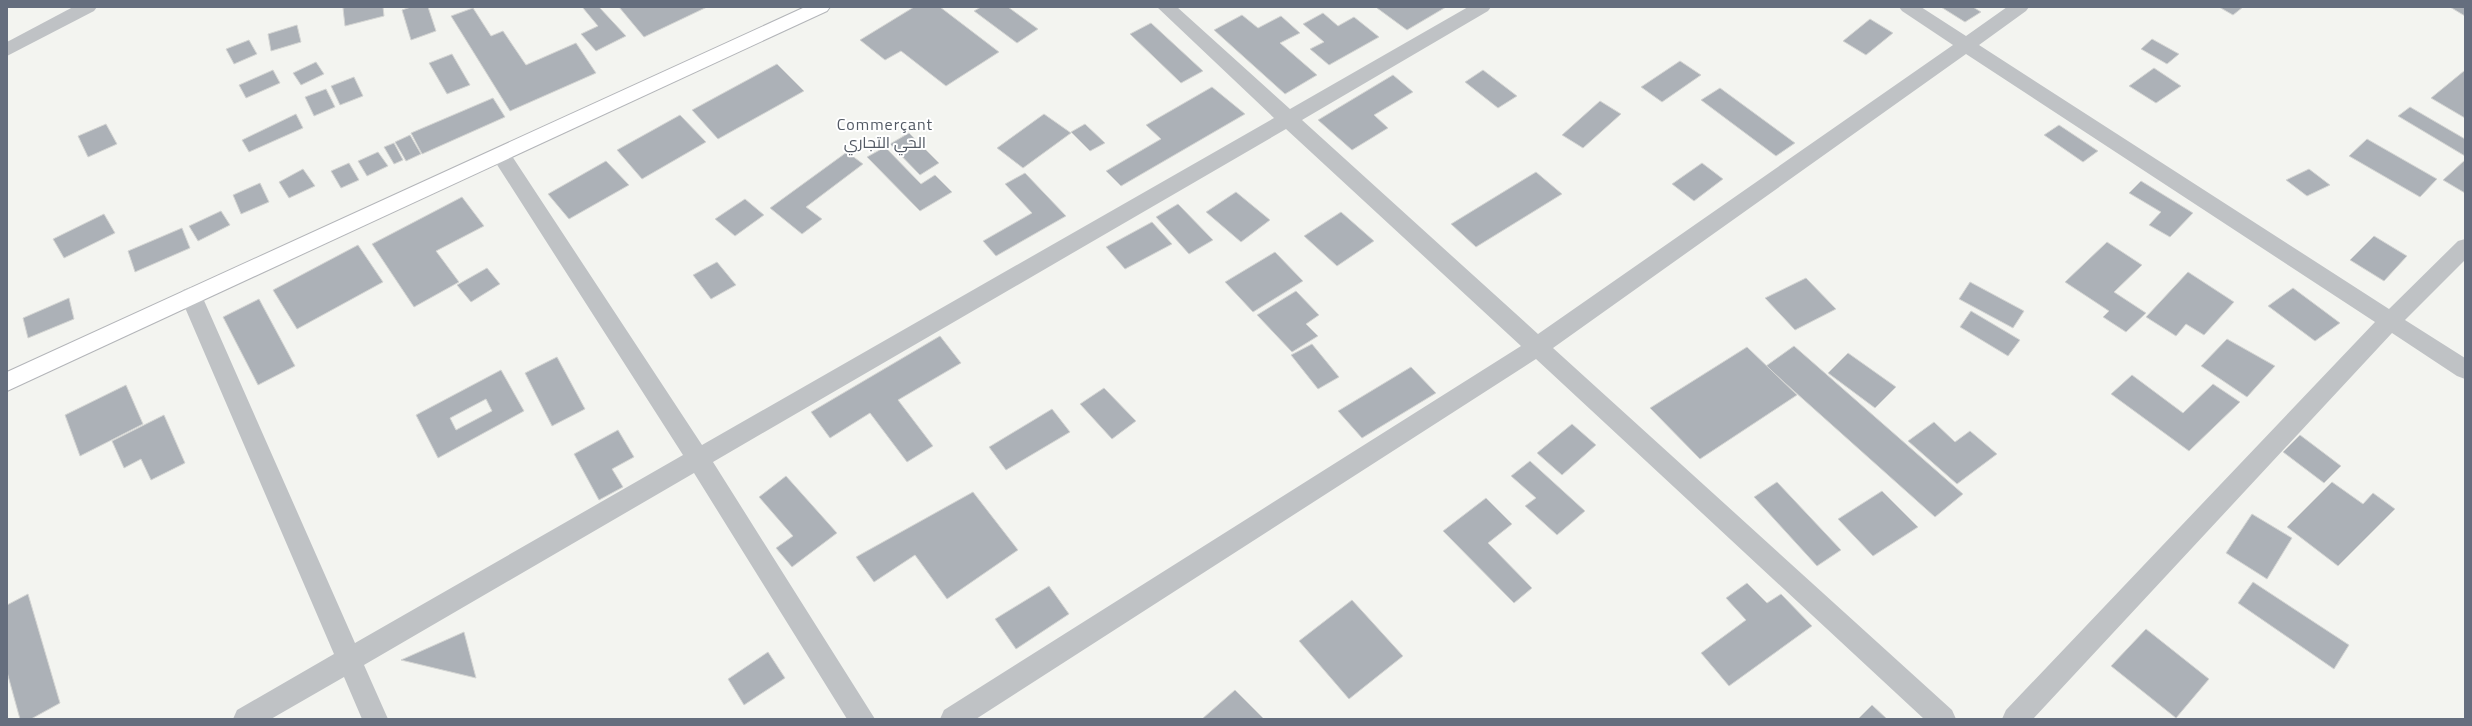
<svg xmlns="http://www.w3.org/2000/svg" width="2472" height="726" font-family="'Titillium Web',Cairo,sans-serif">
	<rect width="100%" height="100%" fill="#f3f4f0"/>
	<!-- building -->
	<g fill="#acb1b7" stroke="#d4d5d3" fill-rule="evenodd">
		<path d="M348 7H383L384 16 345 26 343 8Z"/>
		<path d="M411 7H428L436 31 411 40 402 10Z"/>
		<path d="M586 7H599L626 36 596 51 581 34 598 26 583 8Z"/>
		<path d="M619 7H707L644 37Z"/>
		<path d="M914 7H940L999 52 946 86 901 51 885 60 860 40Z"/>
		<path d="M981 7H1008L1038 29 1017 43 974 11Z"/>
		<path d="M1446 7 1407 30 1377 8 1378 7Z"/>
		<path d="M1941 7H1973L1981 12 1965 22Z"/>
		<path d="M2219 7H2243L2233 15Z"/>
		<path d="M2450 7H2465V16Z"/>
		<path d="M473 8 491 36 503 31 526 65 576 43 596 73 510 111 451 16Z"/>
		<path d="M1323 13 1338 26 1354 17 1379 37 1329 65 1310 49 1324 42 1303 24Z"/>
		<path d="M1242 15 1258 28 1281 16 1300 33 1280 43 1317 75 1285 94 1214 30Z"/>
		<path d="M1870 19 1893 33 1866 55 1843 41Z"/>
		<path d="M1151 23 1203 71 1181 83 1130 34Z"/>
		<path d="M297 25 301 42 271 51 268 34Z"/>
		<path d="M2152 39 2179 54 2167 64 2141 49Z"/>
		<path d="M249 40 257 54 234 64 226 49Z"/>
		<path d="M452 54 470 85 447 94 429 63Z"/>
		<path d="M1680 61 1701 75 1662 102 1641 87Z"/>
		<path d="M316 62 324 74 301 85 293 73Z"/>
		<path d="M777 64 804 91 718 139 692 110Z"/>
		<path d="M2154 68 2181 86 2156 103 2129 86Z"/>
		<path d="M273 70 280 83 246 98 239 85Z"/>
		<path d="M1483 70 1517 96 1498 108 1465 82Z"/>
		<path d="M2464 71H2465V118L2431 98Z"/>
		<path d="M1393 75 1413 92 1374 115 1388 128 1352 150 1318 120Z"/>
		<path d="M354 77 363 96 340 105 331 86Z"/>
		<path d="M1212 87 1245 114 1121 186 1106 171 1161 139 1146 125Z"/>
		<path d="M1720 88 1795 143 1776 156 1701 100Z"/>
		<path d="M326 89 335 107 314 116 305 97Z"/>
		<path d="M493 98 505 117 422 154 411 133Z"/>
		<path d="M1600 101 1621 114 1583 148 1562 135Z"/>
		<path d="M2410 107 2465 139V156L2398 116Z"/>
		<path d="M296 114 303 128 249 152 242 140Z"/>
		<path d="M1044 114 1071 133 1023 168 997 148Z"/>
		<path d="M680 115 706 142 642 179 617 150Z"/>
		<path d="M106 124 117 144 88 157 78 136Z"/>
		<path d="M1085 124 1105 143 1090 151 1071 132Z"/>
		<path d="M2059 125 2098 151 2083 162 2044 135Z"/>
		<path d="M909 133 939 163 920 175 890 144Z"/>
		<path d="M410 135 421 154 406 161 395 142Z"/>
		<path d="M2367 139 2437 179 2420 197 2349 156Z"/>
		<path d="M394 143 403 160 394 164 384 147Z"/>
		<path d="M885 147 921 184 935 175 952 192 920 211 867 157Z"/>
		<path d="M378 152 388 166 367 176 358 161Z"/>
		<path d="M847 152 863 164 806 207 822 219 802 234 770 208Z"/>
		<path d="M2465 160V193L2443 180Z"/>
		<path d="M606 161 629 185 569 219 548 194Z"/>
		<path d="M349 163 359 180 341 188 331 171Z"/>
		<path d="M1702 163 1723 179 1694 201 1672 184Z"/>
		<path d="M303 169 315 186 289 198 279 182Z"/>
		<path d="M2309 169 2330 185 2307 196 2286 180Z"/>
		<path d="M1536 172 1562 194 1476 247 1451 224Z"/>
		<path d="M1025 173 1066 216 996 256 983 241 1032 213 1005 184Z"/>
		<path d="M2141 181 2193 213 2170 237 2149 225 2161 212 2129 193Z"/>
		<path d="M260 183 269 202 241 214 233 195Z"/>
		<path d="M1236 192 1270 220 1241 242 1206 212Z"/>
		<path d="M462 197 484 226 436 251 459 282 414 307 372 244Z"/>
		<path d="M745 199 764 215 735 236 715 219Z"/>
		<path d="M1178 204 1213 240 1189 254 1156 217Z"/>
		<path d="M221 211 230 225 198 241 189 226Z"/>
		<path d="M1341 212 1374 241 1337 266 1304 236Z"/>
		<path d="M104 214 115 233 64 258 53 239Z"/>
		<path d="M1152 222 1172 244 1125 269 1106 247Z"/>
		<path d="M182 228 190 248 135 272 128 251Z"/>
		<path d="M2374 236 2407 256 2384 281 2350 260Z"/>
		<path d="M2107 242 2142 265 2114 292 2146 313 2126 332 2103 317 2109 311 2065 282Z"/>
		<path d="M358 245 383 282 297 329 273 290Z"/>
		<path d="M1275 252 1303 281 1253 312 1225 282Z"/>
		<path d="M717 262 736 285 711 299 693 275Z"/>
		<path d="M487 268 500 284 471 302 457 285Z"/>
		<path d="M2188 272 2234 302 2204 335 2186 324 2176 336 2146 317Z"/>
		<path d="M1806 278 1836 309 1795 330 1765 298Z"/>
		<path d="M1970 282 2024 311 2013 328 1959 299Z"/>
		<path d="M2293 288 2340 323 2315 341 2268 306Z"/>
		<path d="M1296 291 1319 315 1306 324 1318 336 1292 352 1257 315Z"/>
		<path d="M69 298 74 319 28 338 23 318Z"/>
		<path d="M259 299 295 366 258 385 223 317Z"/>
		<path d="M1971 311 2020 340 2008 356 1960 327Z"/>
		<path d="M940 336 961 363 898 400 933 446 907 462 870 413 830 438 811 412Z"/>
		<path d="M2227 339 2275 366 2247 397 2201 366Z"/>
		<path d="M1312 344 1339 377 1318 389 1291 355Z"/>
		<path d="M1794 346 1963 494 1935 517 1766 366Z"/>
		<path d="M1747 347 1797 395 1700 459 1650 408Z"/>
		<path d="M1848 353 1896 387 1875 408 1828 373Z"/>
		<path d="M557 357 585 409 552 426 525 373Z"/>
		<path d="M1411 367 1436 393 1362 438 1338 411Z"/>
		<path d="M501 370 524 411 438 458 416 415ZM486 399 492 411 456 430 450 418Z"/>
		<path d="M2132 375 2183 413 2213 384 2240 402 2189 451 2111 394Z"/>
		<path d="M126 385 143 424 80 456 65 415Z"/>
		<path d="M1104 388 1136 421 1112 439 1080 404Z"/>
		<path d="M1052 409 1070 432 1006 470 989 447Z"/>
		<path d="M164 415 185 463 151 480 141 459 124 468 112 441Z"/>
		<path d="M1934 422 1955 442 1970 431 1997 454 1957 484 1908 441Z"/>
		<path d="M1572 424 1596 445 1562 475 1537 453Z"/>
		<path d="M618 430 634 457 612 469 623 487 599 500 574 454Z"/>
		<path d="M2300 435 2341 466 2324 483 2283 452Z"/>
		<path d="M1530 461 1585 511 1557 535 1525 506 1536 498 1511 476Z"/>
		<path d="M786 476 837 533 792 567 776 548 793 536 759 497Z"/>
		<path d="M1777 482 1841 550 1817 566 1754 497Z"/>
		<path d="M2332 482 2363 504 2373 493 2395 509 2338 566 2287 527Z"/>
		<path d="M1882 491 1918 527 1873 556 1838 519Z"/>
		<path d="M973 492 1018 550 947 599 915 555 874 582 856 557Z"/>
		<path d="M1486 498 1512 524 1488 543 1532 588 1514 603 1443 531Z"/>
		<path d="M2252 514 2292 538 2267 579 2226 553Z"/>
		<path d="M2253 582 2349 645 2334 669 2238 603Z"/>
		<path d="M1747 583 1767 603 1781 594 1812 626 1729 686 1701 653 1746 620 1726 598Z"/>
		<path d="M1049 586 1069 614 1016 649 995 619Z"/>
		<path d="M28 594 60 703 31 719H20L7 672V605Z"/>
		<path d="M1352 600 1403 656 1349 699 1299 641Z"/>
		<path d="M2146 629 2209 679 2176 718 2111 666Z"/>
		<path d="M464 632 476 678 401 660Z"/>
		<path d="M768 652 785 678 744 705 728 679Z"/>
		<path d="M1235 690 1264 719H1202Z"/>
		<path d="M1872 705 1887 719H1858Z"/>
	</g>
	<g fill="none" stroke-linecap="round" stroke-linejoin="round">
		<defs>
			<path id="primary" d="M805 7H830L827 11 7 391V372Z"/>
		</defs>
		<!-- primary casing -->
		<use href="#primary" stroke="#b3b5b9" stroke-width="2"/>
		<!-- street -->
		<g fill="#bfc2c5" fill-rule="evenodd">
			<path d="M73 7H97L94 11 7 56V42Z"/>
			<path d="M1157 7H1177L1290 109 1468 7H1491L1488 11 1302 120 1538 334 1953 45 1902 11 1899 7H1921L1966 36 2007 7H2029L2026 11 1979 45 2389 309 2458 241 2465 239V260L2405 320 2465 358V379L2457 376 2392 333 2033 719H2002L2006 710 2375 322 1966 54 1553 348 1952 710 1956 719H1924L1536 359 976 719H940L944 710 1521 346 1286 129 713 462 875 719H847L694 473 364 665 388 719H362L344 677 271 719H233L237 710 334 654 180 296 183 290 191 287 199 290 202 296 355 643 683 455 494 160 491 155 494 150 501 148 508 150 702 445 1274 118Z"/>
		</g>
		<!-- primary -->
		<use href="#primary" fill="#fff" fill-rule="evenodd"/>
	</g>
	<g text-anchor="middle" stroke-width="4" stroke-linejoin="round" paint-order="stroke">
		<!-- neighbourhood labels -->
		<g font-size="16" letter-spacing="1" fill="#525964" stroke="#fff">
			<text x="885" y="130">Commerçant<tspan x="885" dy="18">الحي التجاري</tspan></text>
		</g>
	</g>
	<!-- border -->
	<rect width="2472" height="726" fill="none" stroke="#656e7e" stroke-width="16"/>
</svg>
